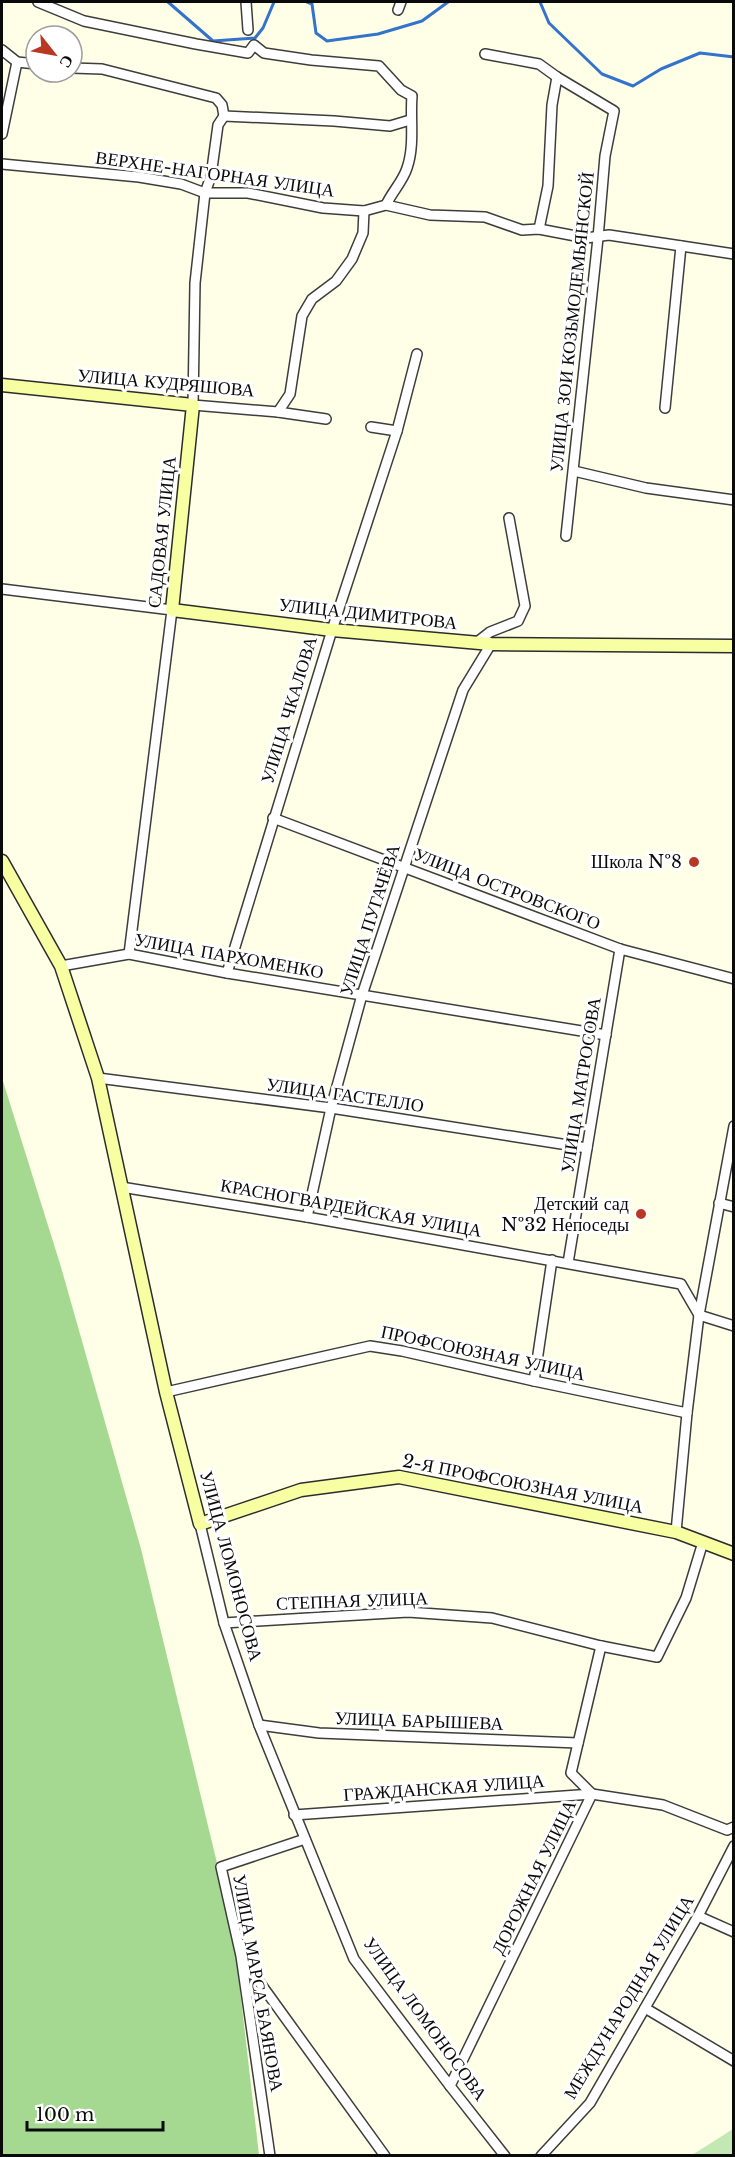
<svg xmlns="http://www.w3.org/2000/svg" width="735" height="2157" font-family="'Libre Baskerville',serif">
	<rect width="100%" height="100%" fill="#ffffe8"/>
	<!-- green -->
	<path fill="#c4e8b3" d="M733 2129V2155H692Z"/>
	<!-- forest -->
	<path fill="#a5d992" d="M2 1078 61 1267 141 1549 233 1929 259 2155H2Z"/>
	<g fill="none" stroke-linecap="round" stroke-linejoin="round">
		<!-- stream -->
		<g stroke="#3473cc" stroke-width="3">
			<path d="M168 2 213 41 255 38 263 28 274 2"/>
			<path d="M307 2 312 4 316 33 327 41 378 34 422 21 448 2"/>
			<path d="M540 2 549 23 602 74 633 86 661 69 700 53 734 57"/>
		</g>
		<defs>
			<g id="street">
				<path d="M38 2 84 21 196 44 248 53 254 45 264 53 311 60 379 66 401 90 412 96C410 119 415 145 407 168 403 181 392 192 386 205"/>
				<path d="M246 2 248 30"/>
				<path d="M398 10 401 2"/>
				<path d="M2 50 17 62 36 64"/>
				<path d="M485 54 539 64 557 77 614 111 605 156 598 238 566 536"/>
				<path d="M72 68 102 69 216 98 222 105 224 116"/>
				<path d="M224 116 218 125 211 176 205 193 195 283 193 405 278 412 326 419"/>
				<path d="M224 116 334 121 390 126 410 120"/>
				<path d="M2 134 17 62"/>
				<path d="M2 164 139 177 181 184 205 193H248L323 208 364 211 386 205 430 215 485 217 522 230 539 229 586 238 609 235 734 254"/>
				<path d="M539 229 548 186 552 105 557 77"/>
				<path d="M665 408 681 246"/>
				<path d="M278 412 290 394 302 316 312 299 336 281 352 259 363 233 364 211"/>
				<path d="M371 427 397 431"/>
				<path d="M574 471 646 488 734 500"/>
				<path d="M2 589 172 610 129 954"/>
				<path d="M476 643 490 632 518 621 525 606 509 518"/>
				<path d="M273 818 620 949 734 979"/>
				<path d="M61 966 129 954 227 973 606 1035"/>
				<path d="M227 973 332 630 397 431 417 354"/>
				<path d="M98 1078 331 1108 587 1148"/>
				<path d="M121 1187 307 1217 681 1284 699 1315 734 1326"/>
				<path d="M719 1203 734 1207"/>
				<path d="M307 1217 331 1108 362 995 463 690 491 644"/>
				<path d="M568 1263 620 949"/>
				<path d="M534 1381 552 1260"/>
				<path d="M166 1392 370 1346 402 1351 534 1381 687 1413"/>
				<path d="M200 1524 224 1623 259 1725 354 1959 450 2086 505 2156"/>
				<path d="M676 1532 687 1413 699 1315 734 1126"/>
				<path d="M224 1623 408 1612 492 1618 601 1646 657 1657 686 1598 703 1542"/>
				<path d="M259 1725 319 1733 578 1743"/>
				<path d="M294 1815 592 1794 663 1805 727 1830 734 1827"/>
				<path d="M698 1916 734 1932"/>
				<path d="M242 1958 385 2156"/>
				<path d="M645 2008 734 2061"/>
				<path d="M450 2086 592 1794 571 1773 601 1646"/>
				<path d="M270 2156 241 1956 221 1867 305 1839"/>
				<path d="M541 2156 590 2103 698 1916 734 1846"/>
			</g>
			<g id="secondary">
				<path d="M2 385 193 405 172 610 332 630 491 644 734 646"/>
				<path d="M2 861 61 966 98 1078 166 1392 200 1524 301 1490 399 1477 676 1532 734 1554"/>
			</g>
		</defs>
		<!-- street casing -->
		<use href="#street" stroke="#3d3d3d" stroke-width="12"/>
		<!-- secondary casing -->
		<use href="#secondary" stroke="#2c2c2c" stroke-width="15"/>
		<!-- street -->
		<use href="#street" stroke="#fff" stroke-width="9"/>
		<!-- secondary -->
		<use href="#secondary" stroke="#f8ffa3" stroke-width="12"/>
	</g>
	<!-- markers -->
	<g fill="#b93824" stroke="#fff" stroke-width="2">
		<circle cx="694" cy="862" r="6"/>
		<circle cx="641" cy="1214" r="6"/>
	</g>
	<g text-anchor="middle" stroke-width="6" stroke-linejoin="round" paint-order="stroke">
		<!-- street labels -->
		<g font-size="18" fill="#0a0a0a" stroke="#fff">
			<text transform="translate(215 174) rotate(8)" y="6">ВЕРХНЕ-НАГОРНАЯ УЛИЦА</text>
			<text transform="translate(572 322) rotate(-84)" y="6">УЛИЦА ЗОИ КОЗЬМОДЕМЬЯНСКОЙ</text>
			<text transform="translate(166 383) rotate(5)" y="6">УЛИЦА КУДРЯШОВА</text>
			<text transform="translate(162 532) rotate(-84)" y="6">САДОВАЯ УЛИЦА</text>
			<text transform="translate(368 614) rotate(6)" y="6">УЛИЦА ДИМИТРОВА</text>
			<text transform="translate(289 710) rotate(-73)" y="6">УЛИЦА ЧКАЛОВА</text>
			<text transform="translate(507 889) rotate(21)" y="6">УЛИЦА ОСТРОВСКОГО</text>
			<text transform="translate(370 920) rotate(-72)" y="6">УЛИЦА ПУГАЧЁВА</text>
			<text transform="translate(229 956) rotate(10)" y="6">УЛИЦА ПАРХОМЕНКО</text>
			<text transform="translate(581 1085) rotate(-81)" y="6">УЛИЦА МАТРОСОВА</text>
			<text transform="translate(345 1095) rotate(8)" y="6">УЛИЦА ГАСТЕЛЛО</text>
			<text transform="translate(351 1208) rotate(10)" y="6">КРАСНОГВАРДЕЙСКАЯ УЛИЦА</text>
			<text transform="translate(483 1353) rotate(12)" y="6">ПРОФСОЮЗНАЯ УЛИЦА</text>
			<text transform="translate(523 1484) rotate(11)" y="6">2-Я ПРОФСОЮЗНАЯ УЛИЦА</text>
			<text transform="translate(231 1566) rotate(75)" y="6">УЛИЦА ЛОМОНОСОВА</text>
			<text transform="translate(352 1601) rotate(-2)" y="6">СТЕПНАЯ УЛИЦА</text>
			<text transform="translate(419 1721) rotate(2)" y="6">УЛИЦА БАРЫШЕВА</text>
			<text transform="translate(444 1788) rotate(-4)" y="6">ГРАЖДАНСКАЯ УЛИЦА</text>
			<text transform="translate(534 1877) rotate(-64)" y="6">ДОРОЖНАЯ УЛИЦА</text>
			<text transform="translate(258 1983) rotate(80)" y="6">УЛИЦА МАРСА БАЯНОВА</text>
			<text transform="translate(629 1997) rotate(-59)" y="6">МЕЖДУНАРОДНАЯ УЛИЦА</text>
			<text transform="translate(425 2019) rotate(54)" y="6">УЛИЦА ЛОМОНОСОВА</text>
		</g>
		<!-- poi labels -->
		<g font-size="18" fill="#0a0a0a" stroke="#fff" text-anchor="end">
			<text x="682" y="868">Школа №8</text>
			<text x="629" y="1210">Детский сад<tspan x="629" dy="21">№32 Непоседы</tspan></text>
		</g>
	</g>
	<!-- border -->
	<rect width="735" height="2157" fill="none" stroke="#0a0a0a" stroke-width="6"/>
	<!-- north arrow -->
	<g transform="translate(54 54) rotate(121)"><circle r="28" fill="#ffffff" stroke="#9d9d9d" stroke-width="1.5"/>
	<path d="M0-4.5L10 22L0 15L-10 22Z" fill="#b93824"/>
	<text y="-9" font-size="16" font-weight="bold" text-anchor="middle" fill="#0a0a0a">С</text>
	</g>
	<!-- scale -->
	<path d="M27 2121v9h136v-9" fill="none" stroke="#0a0a0a" stroke-width="3"/>
	<text x="36" y="2121" font-size="18" fill="#0a0a0a" stroke="#ffffff" stroke-width="4.5" paint-order="stroke">100 m</text>
</svg>
